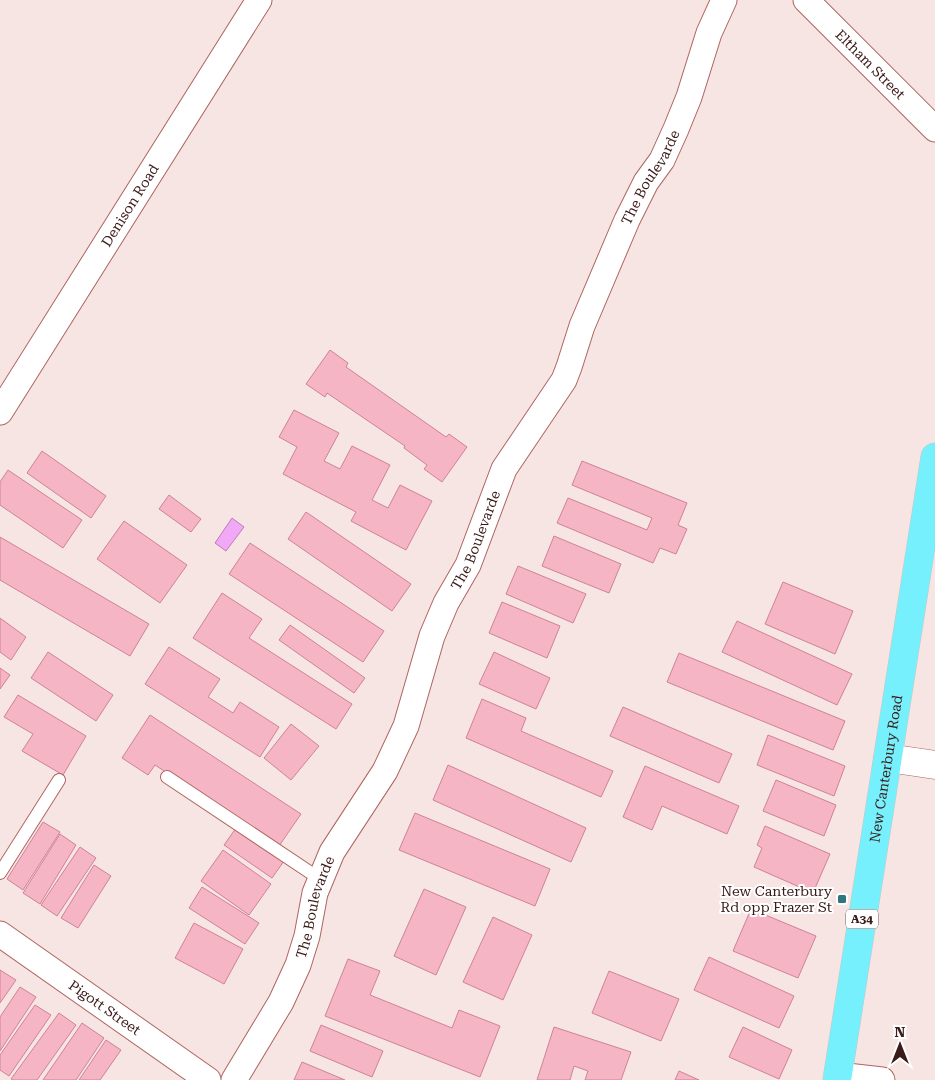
<svg xmlns="http://www.w3.org/2000/svg" width="935" height="1080" font-family="'Roboto Serif',serif">
	<rect width="100%" height="100%" fill="#f6e5e3"/>
	<!-- water -->
	<path fill="#f1a8f6" stroke="#ba7eb4" d="M232 518 244 527 226 551 215 543Z"/>
	<!-- building -->
	<g fill="#f6b5c4" stroke="#cf8295">
		<path d="M330 350 348 363 346 367 446 437 449 434 467 447 442 482 424 469 427 465 404 448 405 446 327 393 325 397 306 384Z"/>
		<path d="M294 410 339 433 324 461 340 469 352 446 390 465 372 500 388 508 400 485 432 501 406 550 351 521 356 512 283 474 297 447 279 437Z"/>
		<path d="M42 451 106 496 91 518 27 473Z"/>
		<path d="M582 461 687 503 678 525 687 529 676 554 660 548 653 563 557 523 568 498 647 530 652 518 572 485Z"/>
		<path d="M8 470 82 520 63 548 0 505V482Z"/>
		<path d="M169 495 201 519 191 532 159 509Z"/>
		<path d="M306 512 411 584 392 611 288 539Z"/>
		<path d="M124 521 187 565 160 603 97 559Z"/>
		<path d="M554 536 621 564 609 593 542 566Z"/>
		<path d="M0 537 149 624 130 656 0 580Z"/>
		<path d="M250 543 384 631 363 662 229 574Z"/>
		<path d="M518 566 586 594 573 623 506 594Z"/>
		<path d="M783 582 853 611 835 654 765 624Z"/>
		<path d="M222 593 262 619 249 638 352 704 336 729 193 638Z"/>
		<path d="M502 602 560 626 547 658 489 633Z"/>
		<path d="M0 618 26 637 11 660 0 652Z"/>
		<path d="M737 621 852 674 837 705 722 652Z"/>
		<path d="M290 625 365 678 354 693 279 640Z"/>
		<path d="M169 647 220 679 208 697 233 713 240 702 279 727 260 757 145 684Z"/>
		<path d="M48 652 113 695 96 721 31 678Z"/>
		<path d="M494 652 550 678 536 709 479 684Z"/>
		<path d="M679 653 845 721 833 750 667 682Z"/>
		<path d="M0 668 10 675 0 689Z"/>
		<path d="M18 695 86 736 63 775 22 751 33 734 4 717Z"/>
		<path d="M482 699 526 718 521 731 613 771 601 797 466 738Z"/>
		<path d="M623 707 732 754 719 783 610 736Z"/>
		<path d="M150 715 301 814 279 846 155 765 148 775 122 758Z"/>
		<path d="M291 724 319 746 291 780 264 758Z"/>
		<path d="M768 735 845 766 834 796 757 765Z"/>
		<path d="M448 765 586 828 571 862 433 800Z"/>
		<path d="M645 766 739 806 727 834 662 806 652 830 623 817Z"/>
		<path d="M776 780 836 805 824 836 763 811Z"/>
		<path d="M415 813 550 869 535 906 399 850Z"/>
		<path d="M43 822 60 832 23 890 7 879Z"/>
		<path d="M765 826 830 854 813 893 754 867 762 848 757 845Z"/>
		<path d="M236 828 284 861 272 878 224 845Z"/>
		<path d="M60 834 76 845 40 904 23 893Z"/>
		<path d="M80 847 96 858 57 916 41 905Z"/>
		<path d="M223 850 271 884 249 915 201 881Z"/>
		<path d="M94 865 111 876 78 928 61 918Z"/>
		<path d="M202 887 259 923 245 944 189 908Z"/>
		<path d="M424 889 466 907 436 975 394 956Z"/>
		<path d="M751 909 816 936 798 978 733 951Z"/>
		<path d="M493 917 532 935 503 1000 463 982Z"/>
		<path d="M194 923 243 949 224 984 175 958Z"/>
		<path d="M709 957 794 996 779 1028 694 990Z"/>
		<path d="M348 959 380 971 370 995 452 1028 459 1010 500 1026 480 1077 325 1016Z"/>
		<path d="M0 970 16 980 0 1003Z"/>
		<path d="M609 971 679 999 661 1041 592 1013Z"/>
		<path d="M20 987 36 997 0 1051V1017Z"/>
		<path d="M35 1005 51 1015 9 1076 0 1070V1055Z"/>
		<path d="M59 1013 76 1025 37 1080H13L11 1079Z"/>
		<path d="M82 1023 104 1038 76 1080H43Z"/>
		<path d="M321 1025 383 1051 372 1077 310 1051Z"/>
		<path d="M554 1027 631 1052 621 1080H585L588 1071 574 1066 570 1080H537Z"/>
		<path d="M743 1027 792 1050 779 1079 729 1057Z"/>
		<path d="M106 1040 121 1050 100 1080H79Z"/>
		<path d="M302 1062 345 1080H294Z"/>
		<path d="M679 1071 699 1080H675Z"/>
	</g>
	<g fill="none" stroke-linecap="round" stroke-linejoin="round">
		<defs>
			<g id="service">
				<path d="M167 777 320 879"/>
				<path d="M0 873 59 780"/>
			</g>
			<g id="minor">
				<path id="s1" d="M806 0 935 129"/>
				<path id="s2" d="M0 412 259 0"/>
				<path id="s3" d="M0 934 208 1080"/>
				<path d="M838 1075 882 1080"/>
				<path id="s4" d="M234 1080 281 1002 298 965 307 936 315 893 332 852 385 771 406 726 432 636 446 603 468 565 504 469 564 380 569 367 582 326 627 220 646 182 662 160 676 129 689 97 709 33 724 0"/>
			</g>
			<path id="secondary" d="M888 758 935 765"/>
			<g id="trunk">
				<path id="s5" d="M837 1080 935 457"/>
			</g>
		</defs>
		<!-- service casing -->
		<use href="#service" stroke="#af6560" stroke-width="14"/>
		<!-- minor casing -->
		<use href="#minor" stroke="#af6560" stroke-width="27"/>
		<!-- secondary casing -->
		<use href="#secondary" stroke="#af6560" stroke-width="29"/>
		<!-- trunk casing -->
		<use href="#trunk" stroke="#ccc4c3" stroke-width="29"/>
		<!-- service -->
		<use href="#service" stroke="#fff" stroke-width="12"/>
		<!-- minor -->
		<use href="#minor" stroke="#fff" stroke-width="25"/>
		<!-- secondary -->
		<use href="#secondary" stroke="#fff" stroke-width="28"/>
		<!-- trunk -->
		<use href="#trunk" stroke="#76f0fc" stroke-width="28"/>
	</g>
	<!-- markers -->
	<rect fill="#2f777f" stroke="#fff" stroke-width="2" x="837" y="894" width="10" height="10" rx="2.5"/>
	<g text-anchor="middle" stroke-width="4" stroke-linejoin="round" paint-order="stroke">
		<!-- shield labels -->
		<rect fill="#fff" stroke="#755f5e" stroke-width="1" x="846" y="909.5" width="32" height="19" rx="4"/>
		<g font-size="12" font-weight="bold" fill="#3a1b19">
			<text x="862" y="923">A34</text>
		</g>
		<!-- street labels -->
		<g font-size="14" fill="#3a1b19" stroke="#fff">
			<text dy="5" stroke="none"><textPath href="#s1" startOffset="91">Eltham Street</textPath></text>
			<text dy="5" stroke="none"><textPath href="#s4" startOffset="1001">The Boulevarde</textPath></text>
			<text dy="5" stroke="none"><textPath href="#s2" startOffset="244">Denison Road</textPath></text>
			<text dy="5" stroke="none"><textPath href="#s4" startOffset="596">The Boulevarde</textPath></text>
			<text dy="5" stroke="none"><textPath href="#s5" startOffset="315">New Canterbury Road</textPath></text>
			<text dy="5" stroke="none"><textPath href="#s4" startOffset="192">The Boulevarde</textPath></text>
			<text dy="5" stroke="none"><textPath href="#s3" startOffset="128">Pigott Street</textPath></text>
		</g>
		<!-- poi labels -->
		<g font-size="14" fill="#3a1b19" stroke="#fff" text-anchor="end">
			<text x="832" y="896">New Canterbury<tspan x="832" dy="16">Rd opp Frazer St</tspan></text>
		</g>
	</g>
	<!-- north arrow -->
	<g transform="translate(900 1045)" stroke="#ffffff" stroke-width="4" paint-order="stroke">
	<path d="M0-4L9 19L0 12L-9 19Z" fill="#3a1b19"/>
	<text y="-8" font-size="14" font-weight="bold" text-anchor="middle" fill="#3a1b19">N</text>
	</g>
</svg>
